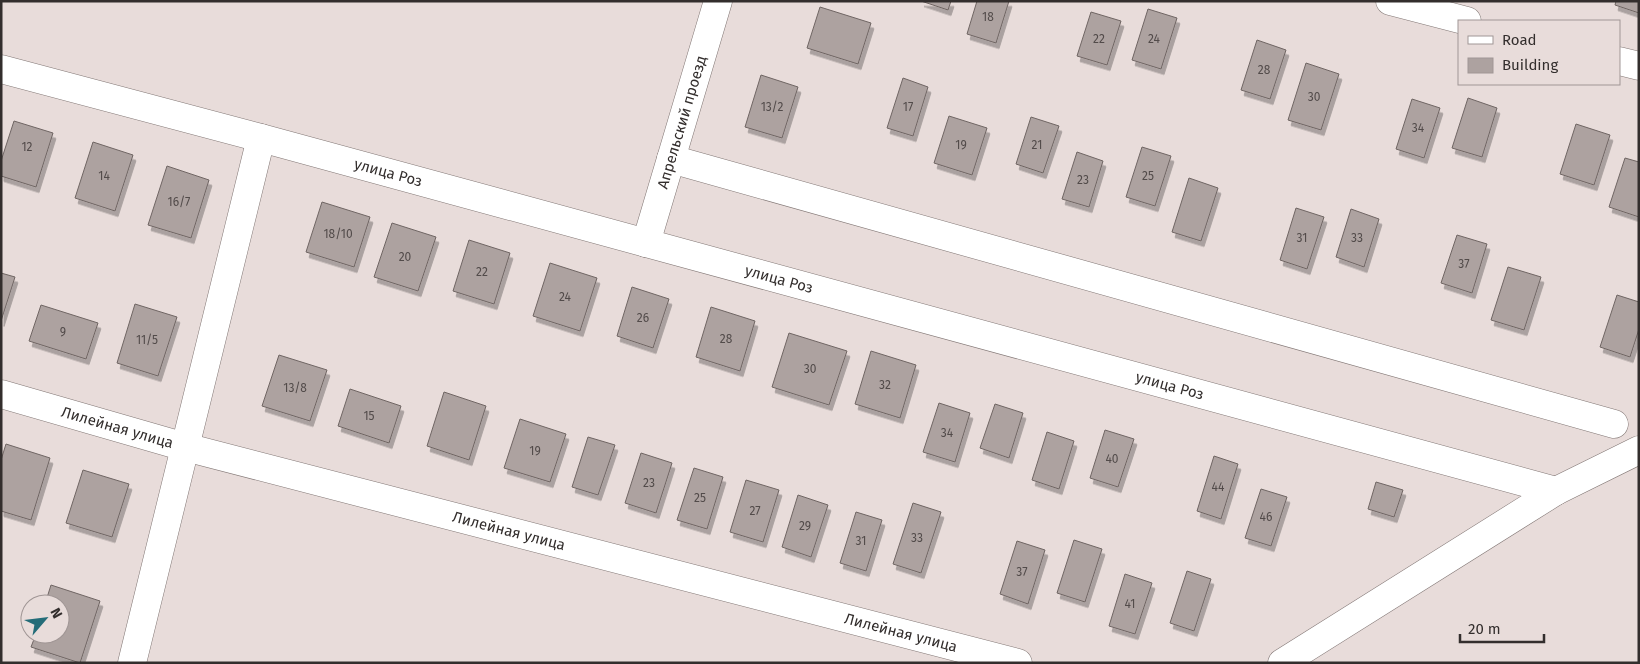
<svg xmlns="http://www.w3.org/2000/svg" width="1640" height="664" font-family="'Fira Sans',sans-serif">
	<defs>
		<filter id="shadow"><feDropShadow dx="3" dy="5.5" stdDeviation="0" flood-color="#0004"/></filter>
	</defs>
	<rect width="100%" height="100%" fill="#e8dcda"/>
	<!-- building -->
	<g fill="#ada2a0" stroke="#6f6563" filter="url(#shadow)">
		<path d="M921 1H951L948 10Z"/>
		<path d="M977 1H1009L996 43 967 34Z"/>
		<path d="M1616 1H1639V13L1615 5Z"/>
		<path d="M820 7 871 23 858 64 807 48Z"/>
		<path d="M1148 9 1177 18 1161 69 1132 60Z"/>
		<path d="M1091 12 1121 21 1107 65 1077 56Z"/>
		<path d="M1257 40 1286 50 1270 99 1241 90Z"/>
		<path d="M1306 63 1339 74 1321 130 1288 120Z"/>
		<path d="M761 75 798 87 782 138 745 127Z"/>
		<path d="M903 78 928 87 913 136 887 128Z"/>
		<path d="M1468 98 1497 108 1482 157 1452 148Z"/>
		<path d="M1412 99 1440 108 1424 158 1396 149Z"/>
		<path d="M949 116 987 128 972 175 934 163Z"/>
		<path d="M1031 117 1059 126 1043 173 1016 164Z"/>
		<path d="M14 121 53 133 36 187 1 176V161Z"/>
		<path d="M1576 124 1610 135 1594 185 1560 174Z"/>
		<path d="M93 142 133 155 115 211 75 198Z"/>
		<path d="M1142 147 1171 156 1155 206 1126 197Z"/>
		<path d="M1077 152 1103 161 1089 207 1062 199Z"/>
		<path d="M1625 158 1639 162V217L1609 207Z"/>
		<path d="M167 166 209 180 191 238 148 225Z"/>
		<path d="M1189 178 1218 188 1201 241 1172 232Z"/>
		<path d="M322 202 370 217 354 267 306 252Z"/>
		<path d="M1296 208 1324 217 1307 269 1280 260Z"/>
		<path d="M1351 209 1379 219 1364 267 1336 257Z"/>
		<path d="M392 223 436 237 418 291 374 277Z"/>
		<path d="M1457 235 1487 244 1472 293 1441 283Z"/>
		<path d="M469 240 510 253 494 304 453 291Z"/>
		<path d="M550 263 597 278 580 331 533 316Z"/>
		<path d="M1508 267 1541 277 1524 330 1491 320Z"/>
		<path d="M1 273 15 277 1 321Z"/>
		<path d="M632 287 669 299 653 348 617 336Z"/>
		<path d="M1617 295 1639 302V329L1630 357 1600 347Z"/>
		<path d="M135 304 177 317 158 376 117 363Z"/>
		<path d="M41 305 98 323 86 359 29 341Z"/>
		<path d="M711 307 755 321 740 371 696 357Z"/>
		<path d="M789 333 847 351 829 405 772 387Z"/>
		<path d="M871 351 916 365 900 418 855 404Z"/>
		<path d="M279 355 327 370 310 421 262 406Z"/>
		<path d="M350 389 401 406 389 443 338 426Z"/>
		<path d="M444 392 486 406 469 460 427 446Z"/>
		<path d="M939 403 970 413 955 462 923 452Z"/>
		<path d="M995 404 1023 413 1009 458 980 448Z"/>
		<path d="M520 419 566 434 550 482 504 468Z"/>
		<path d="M1105 430 1134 439 1118 487 1090 478Z"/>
		<path d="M1047 432 1074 441 1059 489 1032 480Z"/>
		<path d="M588 437 615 445 598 495 572 487Z"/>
		<path d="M6 444 50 458 31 520 1 511V460Z"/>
		<path d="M641 453 672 463 656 513 625 503Z"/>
		<path d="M1214 456 1238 464 1221 519 1197 511Z"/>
		<path d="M694 468 723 477 707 529 677 520Z"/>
		<path d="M83 470 129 484 112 537 66 523Z"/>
		<path d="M746 480 779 490 763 542 730 532Z"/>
		<path d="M1376 482 1403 490 1394 517 1368 509Z"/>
		<path d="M1261 489 1287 497 1271 546 1245 538Z"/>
		<path d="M798 495 828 505 811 557 782 547Z"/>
		<path d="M913 503 941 512 921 573 893 564Z"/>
		<path d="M856 512 882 520 866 571 840 563Z"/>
		<path d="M1074 540 1102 549 1085 602 1057 593Z"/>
		<path d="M1017 541 1045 550 1028 604 1000 594Z"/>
		<path d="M1187 571 1211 579 1194 631 1170 623Z"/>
		<path d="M1125 574 1152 583 1135 634 1109 626Z"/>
		<path d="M51 585 100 601 80 663 31 647 36 634H60V604H45Z"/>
	</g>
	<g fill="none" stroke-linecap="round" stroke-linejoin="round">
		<defs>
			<g id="minor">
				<path d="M1390 1 1467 21"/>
				<path d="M1619 61 1639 66"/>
				<path id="s1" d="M1 69 261 138 1556 491"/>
				<path d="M671 159 1614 424"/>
				<path id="s2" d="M646 243 718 1"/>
				<path id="s3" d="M1 394 185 447 1018 663"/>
				<path d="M132 663 261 138"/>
				<path d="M1282 663 1556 491 1639 450"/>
			</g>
		</defs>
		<!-- minor casing -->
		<use href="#minor" stroke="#827775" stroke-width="29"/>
		<!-- minor -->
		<use href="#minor" stroke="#fff" stroke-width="28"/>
	</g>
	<g text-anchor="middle" stroke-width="4" stroke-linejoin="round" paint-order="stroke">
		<!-- number labels -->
		<g font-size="12" fill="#524b4a">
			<text x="988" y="21">18</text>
			<text x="1099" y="43">22</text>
			<text x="1154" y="43">24</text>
			<text x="1264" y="74">28</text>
			<text x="1314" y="101">30</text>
			<text x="772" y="111">13/2</text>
			<text x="908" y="111">17</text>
			<text x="1418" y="132">34</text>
			<text x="961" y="149">19</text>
			<text x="1037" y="149">21</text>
			<text x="27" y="151">12</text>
			<text x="104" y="180">14</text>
			<text x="1148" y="180">25</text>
			<text x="1083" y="184">23</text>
			<text x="179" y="206">16/7</text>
			<text x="338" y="238">18/10</text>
			<text x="1302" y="242">31</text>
			<text x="1357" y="242">33</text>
			<text x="405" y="261">20</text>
			<text x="1464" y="268">37</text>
			<text x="482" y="276">22</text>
			<text x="565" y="301">24</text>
			<text x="643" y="322">26</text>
			<text x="63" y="336">9</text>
			<text x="726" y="343">28</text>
			<text x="147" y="344">11/5</text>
			<text x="810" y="373">30</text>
			<text x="885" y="389">32</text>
			<text x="295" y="392">13/8</text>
			<text x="369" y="420">15</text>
			<text x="947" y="437">34</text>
			<text x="535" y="455">19</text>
			<text x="1112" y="463">40</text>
			<text x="649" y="487">23</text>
			<text x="1218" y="491">44</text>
			<text x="700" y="502">25</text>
			<text x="755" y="515">27</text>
			<text x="1266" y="521">46</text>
			<text x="805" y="530">29</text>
			<text x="917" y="542">33</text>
			<text x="861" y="545">31</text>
			<text x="1022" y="576">37</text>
			<text x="1130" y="608">41</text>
		</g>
		<!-- street labels -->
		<g font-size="15" fill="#332e2d" stroke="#e8dcda">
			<text dy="5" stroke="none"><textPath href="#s2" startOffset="126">Апрельский проезд</textPath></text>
			<text dy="5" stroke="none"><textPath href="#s1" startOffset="401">улица Роз</textPath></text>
			<text dy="5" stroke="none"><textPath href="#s1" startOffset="806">улица Роз</textPath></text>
			<text dy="5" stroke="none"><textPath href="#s1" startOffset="1211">улица Роз</textPath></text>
			<text dy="5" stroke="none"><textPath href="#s3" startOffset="121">Лилейная улица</textPath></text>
			<text dy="5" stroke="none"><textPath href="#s3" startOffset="526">Лилейная улица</textPath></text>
			<text dy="5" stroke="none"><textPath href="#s3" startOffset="931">Лилейная улица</textPath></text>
		</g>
	</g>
	<!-- border -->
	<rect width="1640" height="664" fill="none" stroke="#332e2d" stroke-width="5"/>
	<!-- legend -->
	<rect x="1458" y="20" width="162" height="65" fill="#e8dcda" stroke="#a09695"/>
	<rect x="1468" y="36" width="25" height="8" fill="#ffffff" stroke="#a09695"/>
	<text x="1502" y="45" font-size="15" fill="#332e2d">Road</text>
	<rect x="1468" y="58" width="25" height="15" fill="#ada2a0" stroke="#a09695"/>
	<text x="1502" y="70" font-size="15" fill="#332e2d">Building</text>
	<!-- north arrow -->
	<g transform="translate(45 619) rotate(62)"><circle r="24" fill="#e8dcda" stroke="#a09695"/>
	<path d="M0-4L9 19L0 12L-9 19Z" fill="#246c78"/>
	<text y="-8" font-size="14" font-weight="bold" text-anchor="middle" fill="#332e2d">N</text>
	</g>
	<!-- scale -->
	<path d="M1460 634v8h84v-8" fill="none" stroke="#332e2d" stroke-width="2.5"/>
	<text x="1468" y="634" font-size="15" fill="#332e2d" stroke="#e8dcda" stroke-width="4" paint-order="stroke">20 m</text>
</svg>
